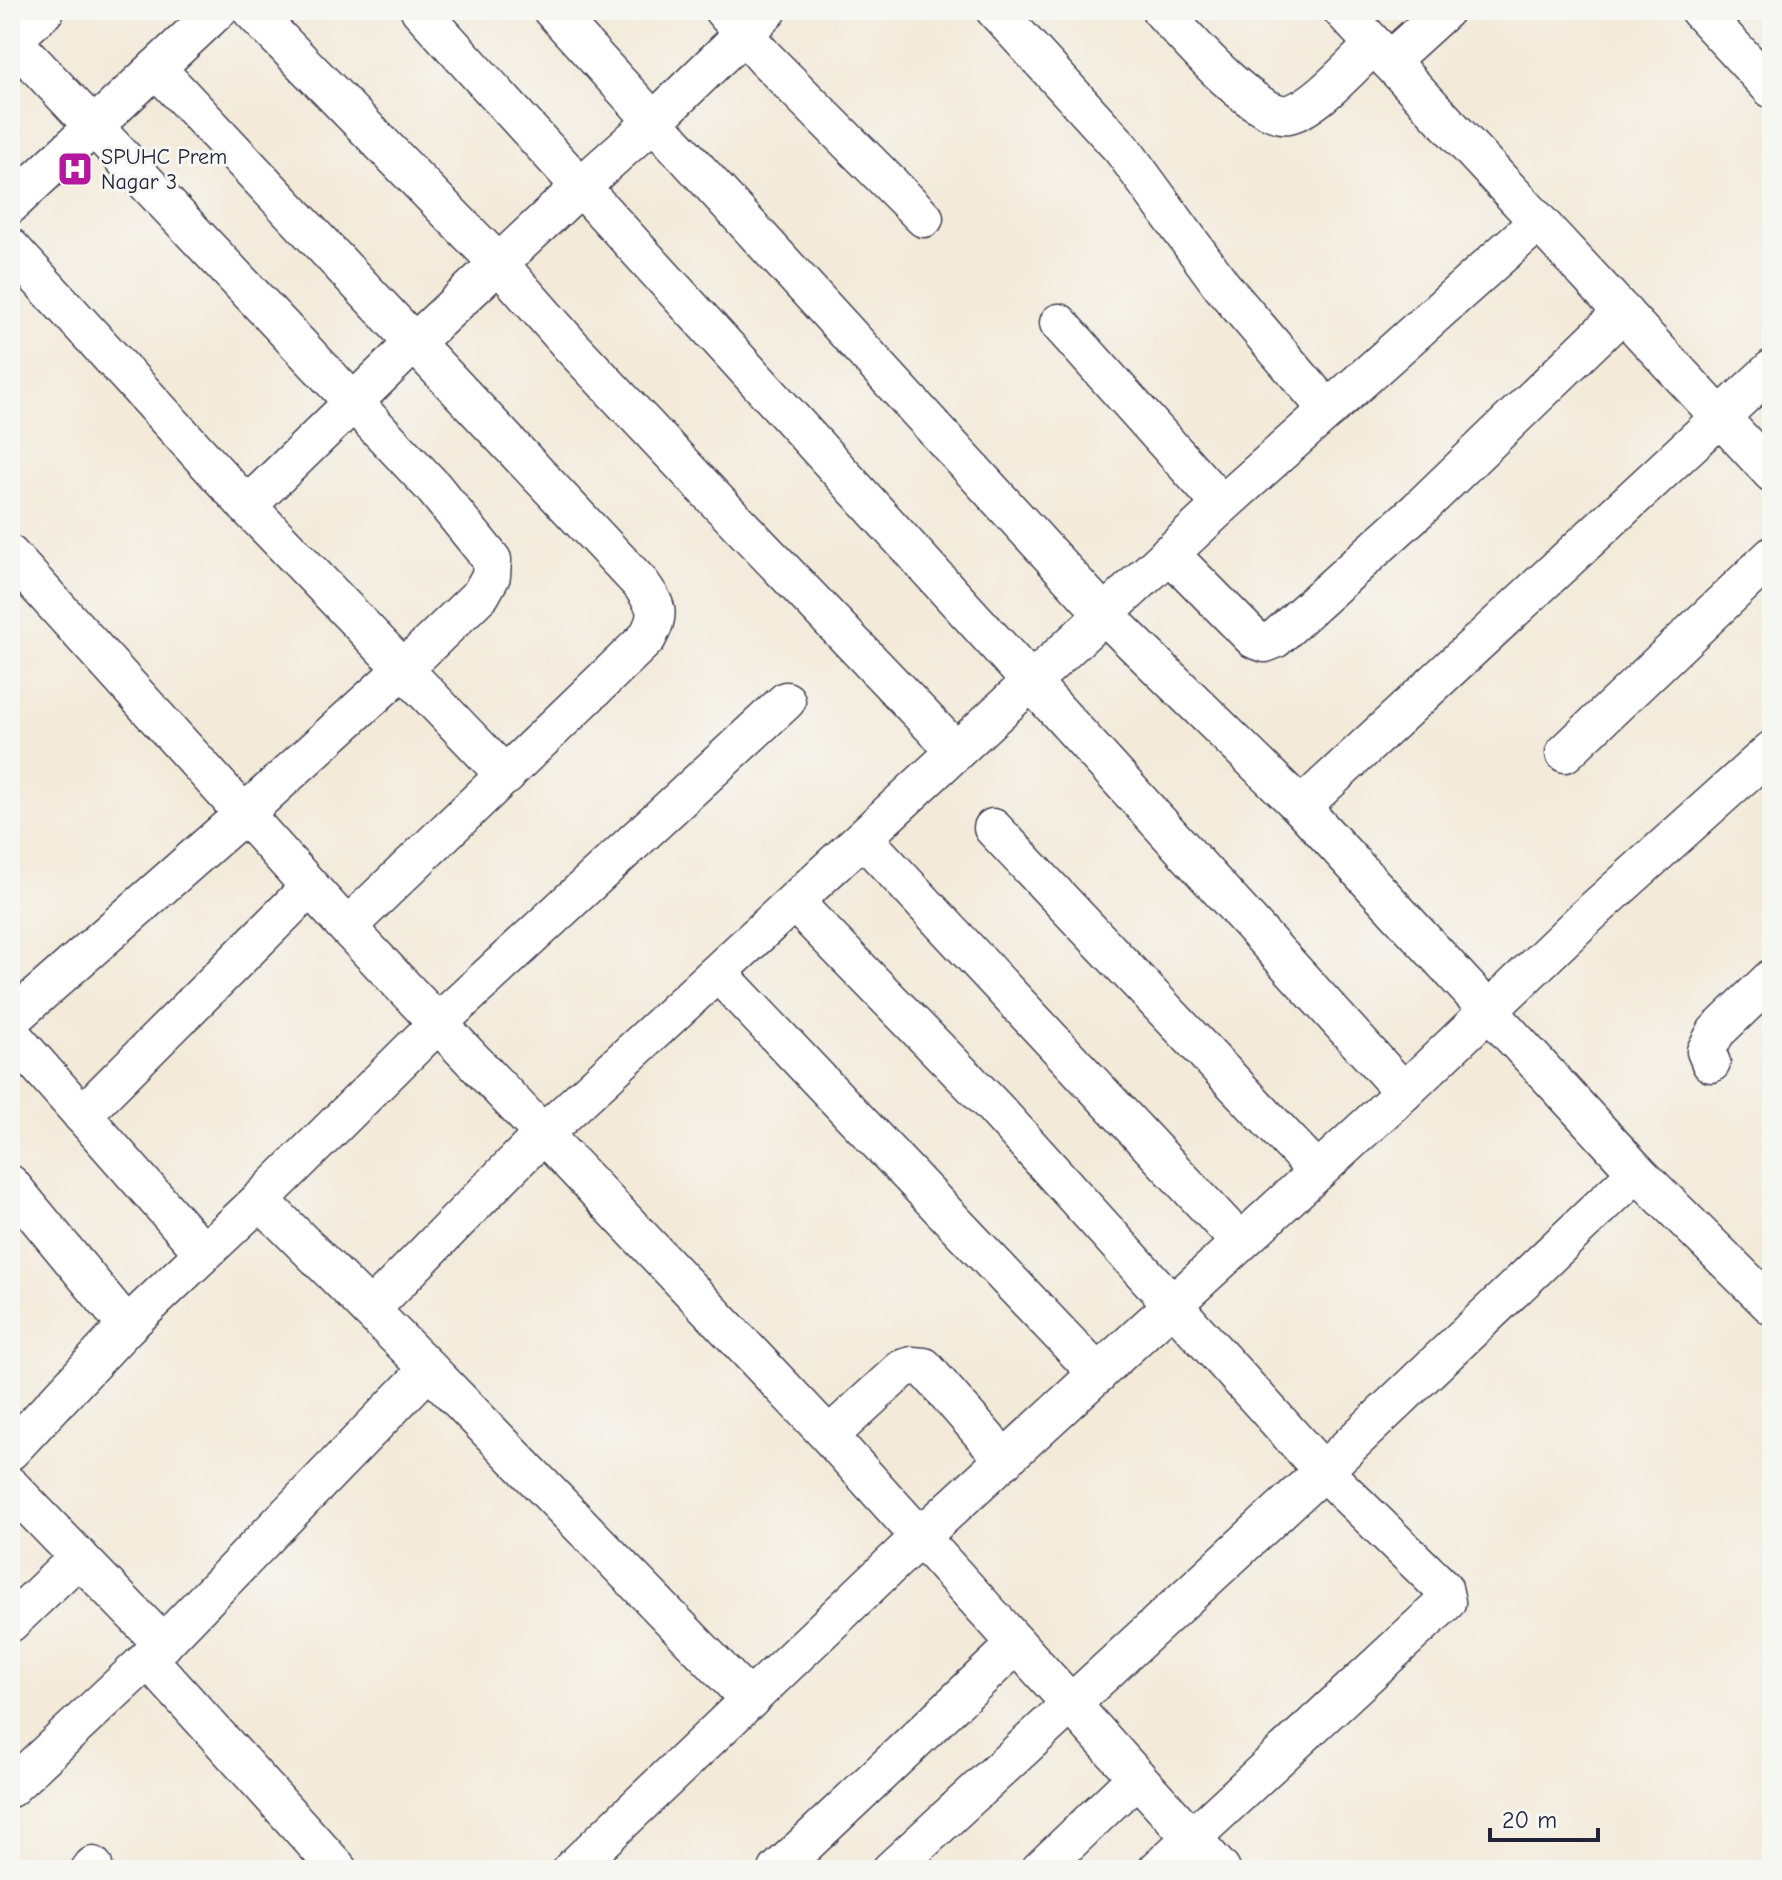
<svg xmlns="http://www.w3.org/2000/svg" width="1782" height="1880" font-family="'Comic Neue',sans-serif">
	<rect width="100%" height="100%" fill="#f6f6f2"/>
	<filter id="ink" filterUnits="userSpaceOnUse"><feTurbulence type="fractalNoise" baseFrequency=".0125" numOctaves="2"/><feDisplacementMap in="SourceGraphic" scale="16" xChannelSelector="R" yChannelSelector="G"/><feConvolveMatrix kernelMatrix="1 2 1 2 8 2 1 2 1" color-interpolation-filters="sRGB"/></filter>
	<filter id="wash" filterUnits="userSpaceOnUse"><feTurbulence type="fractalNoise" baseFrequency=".006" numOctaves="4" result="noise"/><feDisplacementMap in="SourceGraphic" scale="32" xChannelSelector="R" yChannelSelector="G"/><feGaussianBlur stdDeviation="1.8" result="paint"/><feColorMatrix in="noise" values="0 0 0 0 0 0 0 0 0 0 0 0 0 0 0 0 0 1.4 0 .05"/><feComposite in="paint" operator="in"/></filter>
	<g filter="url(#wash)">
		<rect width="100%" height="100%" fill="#f3ead9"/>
	</g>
	<g filter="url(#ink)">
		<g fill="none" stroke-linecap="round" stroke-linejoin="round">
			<defs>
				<g id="street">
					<path d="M251 10 499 264 571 346 714 498 956 751"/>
					<path d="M420 10 1404 1092"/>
					<path d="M552 10 1104 614 1301 807 1637 1172 1772 1306"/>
					<path d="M723 10 765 58 924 218"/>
					<path d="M995 10 1122 149 1222 286 1328 410"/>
					<path d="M1161 10C1182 33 1257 120 1288 114 1315 109 1353 64 1374 45"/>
					<path d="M1342 10 1772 473"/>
					<path d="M1699 10 1772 89"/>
					<path d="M10 42 45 10"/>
					<path d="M1389 61 1445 10"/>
					<path d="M156 68 641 584C657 607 661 612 647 638L347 927"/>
					<path d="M10 205 218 10"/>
					<path d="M10 247 247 506 506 776"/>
					<path d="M1059 323 1222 505"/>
					<path d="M247 506 414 343 581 186 655 120 768 10"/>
					<path d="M1169 553 1254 639 1265 643 1275 639 1418 510 1623 312"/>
					<path d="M10 555 341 921 829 1436 1221 1870"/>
					<path d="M1565 753 1772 556"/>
					<path d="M1301 807 1772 369"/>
					<path d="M993 828 1317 1171"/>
					<path d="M864 839 1240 1242"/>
					<path d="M794 902 994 1107 1323 1471 1443 1588 1446 1602 1157 1870"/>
					<path d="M718 973 1098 1374"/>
					<path d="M10 1020 244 814 403 669 481 594 491 576 492 560 433 487 12 40"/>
					<path d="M10 1033 203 1252"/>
					<path d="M1711 1063 1706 1051 1716 1032 1772 978"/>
					<path d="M82 1115 310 887"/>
					<path d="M10 1184 127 1326"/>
					<path d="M260 1200 370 1310"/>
					<path d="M429 1369 750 1700"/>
					<path d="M829 1436 902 1369 912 1366 924 1367 1005 1460"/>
					<path d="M10 1451 127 1326 260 1200 438 1023 786 701"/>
					<path d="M10 1486 163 1644"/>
					<path d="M10 1623 79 1557"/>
					<path d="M148 1659 339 1870"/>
					<path d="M10 1788 148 1659 429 1369 370 1310 543 1134 1222 505 1538 222"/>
					<path d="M90 1870 93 1866"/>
					<path d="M571 1870 919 1538 1404 1092 1584 919 1772 750"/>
					<path d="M778 1870 1017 1644"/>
					<path d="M891 1870 1323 1471 1637 1172"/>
					<path d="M1040 1870 1137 1777"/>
				</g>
			</defs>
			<!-- street casing -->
			<use href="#street" stroke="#414053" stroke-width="41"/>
			<!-- street -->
			<use href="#street" stroke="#fff" stroke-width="38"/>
		</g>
	</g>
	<!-- icons -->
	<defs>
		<symbol id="hospital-square" viewBox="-11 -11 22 22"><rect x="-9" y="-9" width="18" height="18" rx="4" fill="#b5179e" stroke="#f6f6f2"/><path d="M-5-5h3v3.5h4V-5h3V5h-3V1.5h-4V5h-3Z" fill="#fff"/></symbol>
	</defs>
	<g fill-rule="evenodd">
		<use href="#hospital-square" x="55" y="149" width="40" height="40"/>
	</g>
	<g text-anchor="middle" stroke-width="6" stroke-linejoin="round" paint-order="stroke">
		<!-- poi labels -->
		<g font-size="22" fill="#22223b" stroke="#f6f6f2" text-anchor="start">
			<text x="101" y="164">SPUHC Prem<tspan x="101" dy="25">Nagar 3</tspan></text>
		</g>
	</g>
	<!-- margin -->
	<rect width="1782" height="1880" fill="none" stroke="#f6f6f2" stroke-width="40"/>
	<!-- scale -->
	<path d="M1490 1828v12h108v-12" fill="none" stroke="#22223b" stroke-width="4"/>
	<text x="1502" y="1828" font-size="24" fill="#22223b" stroke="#f6f6f2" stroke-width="6" paint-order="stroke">20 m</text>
</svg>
